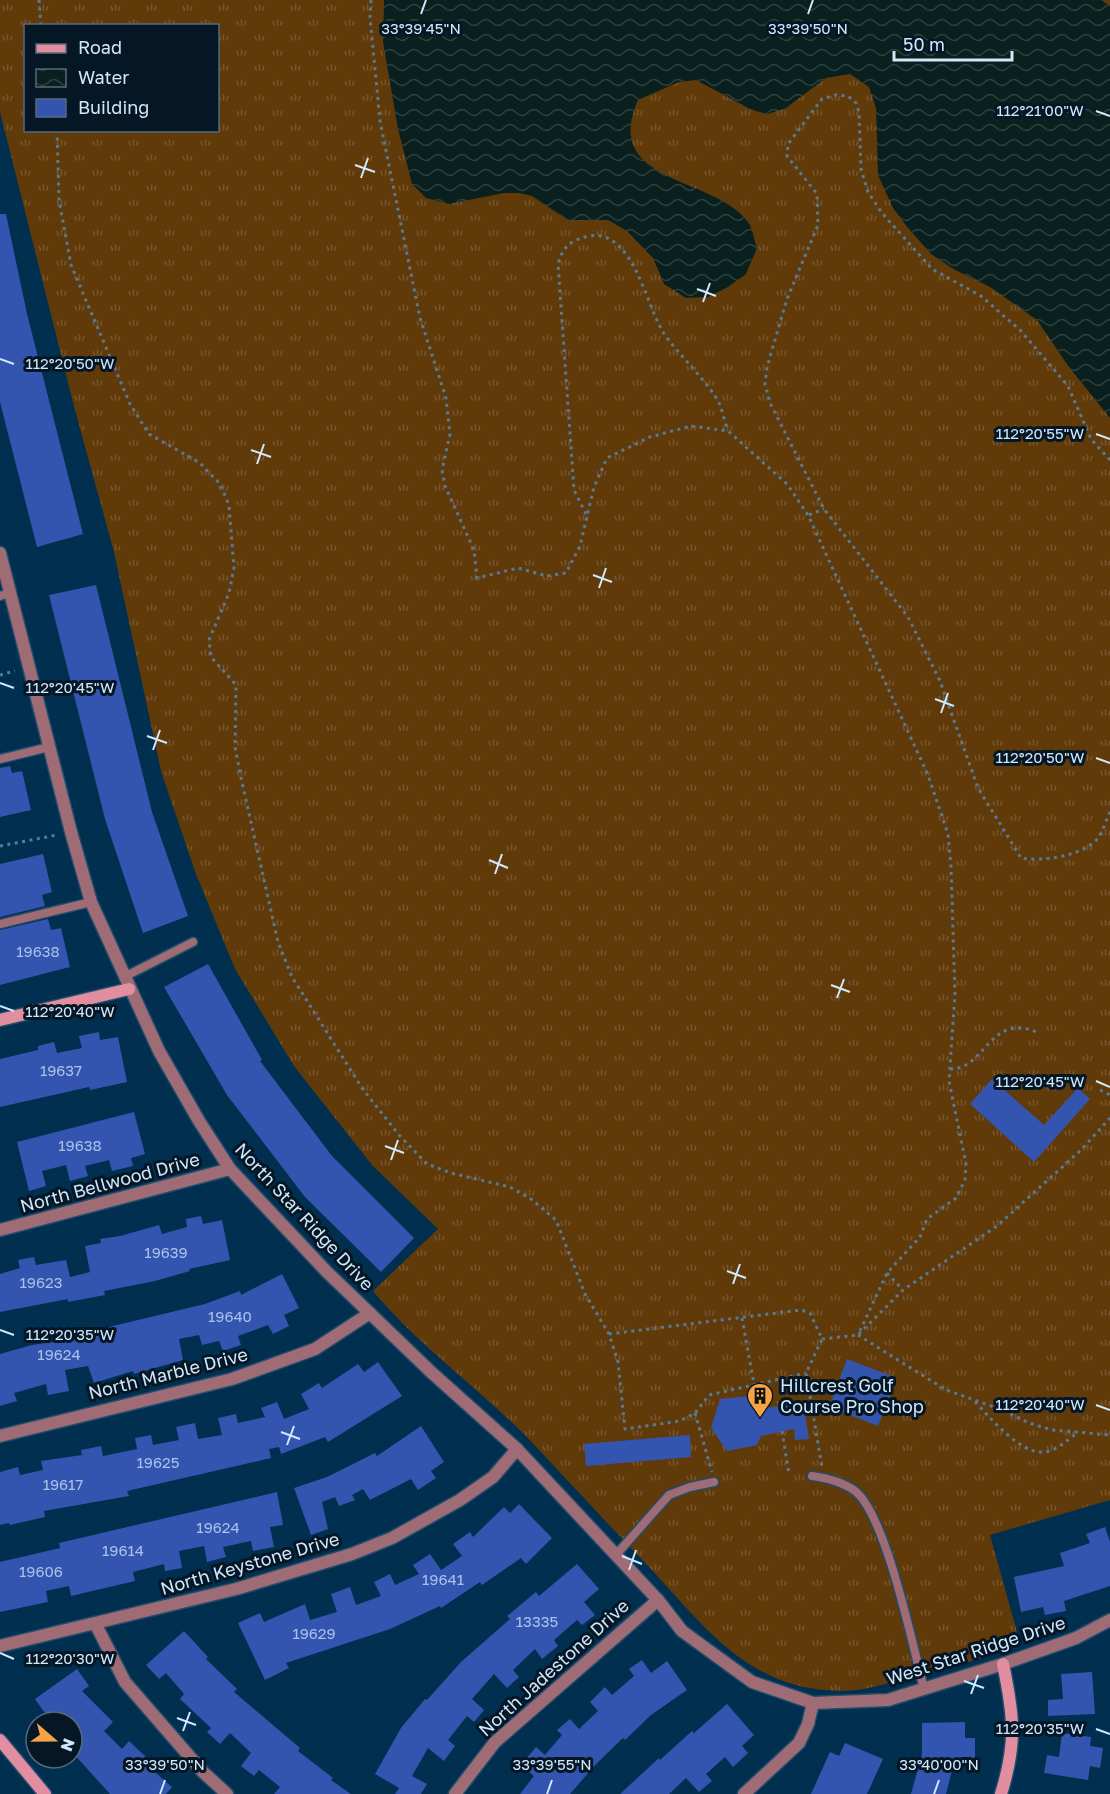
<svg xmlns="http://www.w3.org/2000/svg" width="1110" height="1794" font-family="'Golos Text',sans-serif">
	<defs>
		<pattern id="grass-tufts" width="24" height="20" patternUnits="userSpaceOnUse" patternTransform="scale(1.5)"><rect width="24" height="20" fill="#613a09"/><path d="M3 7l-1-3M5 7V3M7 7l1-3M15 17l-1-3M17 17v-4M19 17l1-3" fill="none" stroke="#77562e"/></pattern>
		<pattern id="water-waves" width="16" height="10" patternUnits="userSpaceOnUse" patternTransform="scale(1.5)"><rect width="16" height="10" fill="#09201e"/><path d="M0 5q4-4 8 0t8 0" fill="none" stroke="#2c4040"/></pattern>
	</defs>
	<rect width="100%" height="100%" fill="#012f4f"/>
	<!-- grass -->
	<path fill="url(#grass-tufts)" fill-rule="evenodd" d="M0 0H1110V1500L990 1535 1020 1643C988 1658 954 1666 920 1674 895 1680 872 1690 845 1691 750 1692 707 1629 649 1567 613 1529 576 1490 540 1451 488 1394 422 1350 373 1291L438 1229 372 1165 294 1066 235 969 196 874 161 771 114 552 75 410 0 112ZM26 26H218V130H26Z"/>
	<!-- water -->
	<path fill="url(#water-waves)" d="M384 0H1101L1110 6V418L1069 367 1037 320 990 287 955 270 931 254 908 228 893 208 878 175 876 108 869 87 850 74 826 78 786 108 768 114 752 110 696 80 679 82 638 100C601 185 713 175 748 222 753 229 754 240 757 248L746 274 728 287 708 297 686 298 664 284 653 258 627 231 608 220H568L532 196 519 193H504L449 204 426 198 412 184 398 129 383 42Z"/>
	<!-- building -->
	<g fill="#3455af">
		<path d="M0 214H6L27 314 83 534 37 547 0 402Z"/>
		<path d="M96 585 152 812 188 916 143 933 105 819 49 595Z"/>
		<path d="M10 766 12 773 22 771 31 810 0 817V768Z"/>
		<path d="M43 854 52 892 42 895 45 906 0 917V864Z"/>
		<path d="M48 919 51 930 61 928 70 967 0 985V930Z"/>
		<path d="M208 964 262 1060 260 1061 332 1156 414 1238 381 1272 305 1197 227 1095 164 987Z"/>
		<path d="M99 1032 100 1040 118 1037 127 1082 90 1090 89 1087 0 1107V1059L38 1050V1046L54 1042 57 1053 82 1048 79 1036Z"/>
		<path d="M992 1079 1044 1125 1078 1088 1090 1099 1034 1162 970 1104Z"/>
		<path d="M134 1112 145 1154 131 1158 133 1166 112 1171 109 1160 85 1166 88 1176 70 1181 66 1165 42 1171 46 1186 29 1191 17 1142Z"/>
		<path d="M201 1216 203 1224 222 1220 230 1260 189 1269 190 1271 155 1281 104 1291 105 1295 68 1302V1299L0 1312V1274L20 1268 18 1260 34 1257 36 1265 66 1260 70 1277 90 1272 85 1246 101 1243 100 1239 120 1236 159 1225 162 1234 187 1227 186 1219Z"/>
		<path d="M282 1274 299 1308 284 1315 289 1326 273 1334 268 1325 238 1336 241 1345 223 1351 219 1341 202 1345 199 1335 179 1339 183 1360 134 1374 133 1371 94 1383 88 1366 65 1370 69 1391 48 1395 46 1384 14 1393 17 1401 0 1406V1354L32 1345 74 1339 113 1326 205 1304 240 1291 241 1295Z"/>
		<path d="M847 1359 897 1378 878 1426 829 1407Z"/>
		<path d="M378 1362 402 1396 328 1442 325 1437 281 1454 279 1447 269 1449 271 1458 127 1491 129 1496 44 1511 45 1517 10 1525 9 1523 0 1525V1472L18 1467 20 1475 43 1470 41 1461 82 1455 81 1450 101 1446 103 1456 137 1449 135 1438 151 1435 153 1445 179 1440 176 1427 195 1423 198 1439 222 1435 218 1418 236 1414 238 1423 265 1417 261 1408 277 1402 284 1419 309 1409 301 1394 319 1383 322 1388 358 1364 364 1372Z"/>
		<path d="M749 1396 760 1409 790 1404 789 1409 804 1408 809 1439 795 1440 794 1429 761 1436 757 1445 727 1451 711 1428 720 1399Z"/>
		<path d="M421 1426 444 1462 431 1471 436 1478 418 1490 411 1479 370 1500 363 1489 352 1495 355 1500 339 1506 335 1497 322 1502 328 1529 311 1535 294 1488 327 1477 375 1453 377 1456Z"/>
		<path d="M690 1435 691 1457 586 1466 584 1444Z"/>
		<path d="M277 1492 283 1525 270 1527 274 1547 253 1551 251 1541 223 1547 226 1557 207 1562 204 1546 179 1551 182 1568 165 1571 164 1564 133 1572 135 1581 71 1596 69 1586 46 1591 48 1602 0 1612V1562L60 1548 59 1543Z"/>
		<path d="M519 1504 552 1538 526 1564 521 1558 482 1585 480 1582 441 1608 440 1606 390 1629 286 1663 289 1668 265 1680 238 1623 260 1613 264 1622 305 1604 310 1620 337 1612 331 1594 350 1587 356 1605 381 1596 374 1582 390 1574 395 1585 419 1574 413 1565 430 1554 441 1570 462 1556 453 1544 470 1532 473 1537 504 1507 510 1513Z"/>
		<path d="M1105 1527 1110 1542V1586L1064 1601 1066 1611 1045 1615 1043 1607 1021 1612 1014 1577 1064 1566 1060 1553 1090 1543 1086 1534Z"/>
		<path d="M577 1564 599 1589 584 1602 595 1615 582 1625 577 1620 554 1640 558 1646 542 1659 535 1649 513 1670 519 1677 507 1688 494 1674 472 1699 484 1710 474 1722 467 1716 448 1740 455 1746 444 1761 428 1748 412 1776 427 1784 421 1794H395L399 1788 375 1774 401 1728 425 1699 427 1700 461 1662 510 1619 507 1616 536 1592 539 1596Z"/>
		<path d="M184 1631 208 1657 206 1659 237 1689 234 1692 300 1748 298 1751 333 1778 331 1780 351 1794H274L280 1787 259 1770 254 1776 241 1766 251 1753 230 1733 220 1744 207 1732 211 1728 180 1699 184 1694 166 1673 159 1679 146 1665Z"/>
		<path d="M642 1660 651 1673 667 1661 687 1690 651 1715 625 1740 623 1738 596 1764 570 1794H520L534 1776 521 1765 536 1747 545 1755 562 1735 557 1730 570 1719 579 1729 598 1711 590 1702 605 1687 612 1695 634 1676 629 1669Z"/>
		<path d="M77 1669 89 1686 82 1691 113 1722 104 1731 122 1749 129 1741 146 1757 142 1761 172 1787 166 1794H110L72 1752V1722H51L35 1699Z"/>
		<path d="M1092 1672 1095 1714 1048 1716V1700L1063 1699 1061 1674Z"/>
		<path d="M727 1704 754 1735 742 1746 748 1753 733 1767 725 1757 706 1774 712 1781 699 1792 686 1778 669 1794H620L659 1758 660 1760 692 1731 694 1733Z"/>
		<path d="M965 1722V1738H975V1758H955L946 1794H911L922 1754V1723Z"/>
		<path d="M1062 1733 1091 1737 1090 1746 1103 1748 1100 1768 1090 1766 1088 1780 1044 1773 1047 1755 1059 1757Z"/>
		<path d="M845 1743 883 1759 867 1794H811L830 1752 839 1756Z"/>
	</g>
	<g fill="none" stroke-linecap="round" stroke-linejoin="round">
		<defs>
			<g id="lane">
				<path d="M0 596 10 593"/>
				<path d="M0 759 49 747"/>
				<path d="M0 924 91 902"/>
				<path d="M124 977 193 942"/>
				<path d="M812 1476C826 1478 843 1482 855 1491 886 1515 913 1647 924 1689"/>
				<path d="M615 1556 669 1495 690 1487 714 1482"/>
			</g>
			<g id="street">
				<path d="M0 553 71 832 91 902 159 1051 199 1121 230 1169 327 1272 431 1372 517 1449 658 1600 682 1631 752 1682 813 1703 888 1700 1003 1664 1076 1638 1110 1620"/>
				<path d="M0 1230 230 1169"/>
				<path d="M0 1436 232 1379 315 1349 370 1313"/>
				<path d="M96 1625 125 1682 203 1772 227 1794"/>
				<path d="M0 1646 236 1589 352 1554 392 1538 460 1500 493 1477 517 1449"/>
				<path d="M455 1794 495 1742 658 1600"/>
				<path d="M744 1794 799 1743 808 1724 813 1703"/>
			</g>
			<g id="secondary">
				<path d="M0 1020 129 989"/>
				<path d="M0 1740 45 1794"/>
				<path d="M1001 1794C1017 1743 1014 1716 1003 1664"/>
			</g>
		</defs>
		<!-- lane casing -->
		<use href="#lane" stroke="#224c6b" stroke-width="11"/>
		<!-- street casing -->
		<use href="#street" stroke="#224c6b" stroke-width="15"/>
		<!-- secondary casing -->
		<use href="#secondary" stroke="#224c6b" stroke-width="15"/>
		<!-- path -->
		<g stroke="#577b97" stroke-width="3" stroke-dasharray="3 4.5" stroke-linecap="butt">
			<path d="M39 0 41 26"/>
			<path d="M371 0 370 17 380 121 420 318 446 398 450 434 442 470 445 486 474 550 477 578 518 568 547 576 566 573 580 546 594 487 607 458 650 437 691 426 728 431 787 484 808 515 928 775 948 834 951 867 955 994 949 1081 966 1164 965 1180 956 1198 927 1219 920 1237 887 1273 858 1335"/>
			<path d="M57 130 59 200 71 265 130 404 149 434 200 463 220 484 229 505 234 568 229 593 209 640 211 657 236 685 235 747 241 778 278 942 292 977 362 1088 399 1135 427 1164 451 1173 510 1187 531 1199 556 1220 585 1294 609 1334 618 1362 625 1429 680 1421 695 1413 709 1395 806 1373"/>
			<path d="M1110 460 1091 439 1068 386 1020 330 981 296 932 269 882 213 868 192 861 169 859 112 856 103 848 96 836 95 822 99 788 144 787 156 817 194 818 225 787 299 767 367 765 385 771 405 824 509 908 617 940 681 978 788 1021 858C1041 862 1084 856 1098 838 1103 831 1106 820 1110 812"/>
			<path d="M586 514 574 490 558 264C563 248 568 242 585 237 632 224 645 303 663 332 678 355 710 383 720 405 723 413 725 423 728 431"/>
			<path d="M809 515 824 509"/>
			<path d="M0 675 15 671"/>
			<path d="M0 846 57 835"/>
			<path d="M950 1069C985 1070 990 1012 1036 1032"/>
			<path d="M1100 1090 1110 1095"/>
			<path d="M887 1273 902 1289"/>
			<path d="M742 1318 754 1384"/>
			<path d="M609 1334 801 1310 810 1313 822 1339 806 1373 822 1467"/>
			<path d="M858 1335 946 1390 1000 1409 1029 1423 1052 1430 1110 1435"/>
			<path d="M822 1339 858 1335 903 1290 997 1226 1081 1150 1110 1118"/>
			<path d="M975 1402C990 1417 1020 1454 1043 1452 1055 1452 1067 1440 1076 1434"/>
			<path d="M695 1413 712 1472"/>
			<path d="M782 1431 789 1474"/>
		</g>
		<!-- lane -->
		<use href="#lane" stroke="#9f6c76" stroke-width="8"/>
		<!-- street -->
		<use href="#street" stroke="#9f6c76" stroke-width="12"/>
		<!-- secondary -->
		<use href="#secondary" stroke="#e08ea0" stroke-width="12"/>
	</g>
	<!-- ticks -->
	<path fill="none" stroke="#d1e7fc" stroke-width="2" d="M421 14 426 0M808 14 813 0M1096 111 1110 116M355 165 375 172M361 178 368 158M697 289 716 296M703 302 710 283M0 359 14 364M1096 434 1110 439M251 450 271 457M257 464 264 444M593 575 612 582M599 588 606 568M0 683 14 688M935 699 954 706M941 713 948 693M147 736 167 743M153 750 160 730M1096 758 1110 763M489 860 508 868M495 874 502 854M831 985 850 992M837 998 844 979M0 1006 14 1011M1096 1081 1110 1087M385 1146 404 1153M391 1160 398 1140M727 1271 746 1278M733 1284 740 1264M0 1330 14 1335M1096 1405 1110 1410M281 1432 300 1439M287 1445 294 1426M622 1556 642 1564M629 1570 636 1550M0 1653 14 1659M964 1681 984 1688M971 1694 978 1675M177 1718 196 1725M1096 1729 1110 1734M183 1731 190 1712M160 1794 165 1780M547 1794 552 1780M934 1794 939 1780"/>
	<!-- icons -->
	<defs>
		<symbol id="building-pin" viewBox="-11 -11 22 30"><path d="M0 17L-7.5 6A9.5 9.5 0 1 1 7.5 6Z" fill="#f5a346" stroke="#051625"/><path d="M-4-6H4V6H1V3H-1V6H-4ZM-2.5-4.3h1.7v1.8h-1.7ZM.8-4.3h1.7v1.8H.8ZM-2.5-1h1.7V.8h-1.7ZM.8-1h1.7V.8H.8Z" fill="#111"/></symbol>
	</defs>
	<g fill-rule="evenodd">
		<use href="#building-pin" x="745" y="1381" width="30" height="40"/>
	</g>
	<g text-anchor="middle" stroke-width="6" stroke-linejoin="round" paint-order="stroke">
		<!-- number labels -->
		<g font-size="15" fill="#aac2e9">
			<text x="38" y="957">19638</text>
			<text x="61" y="1076">19637</text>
			<text x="80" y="1151">19638</text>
			<text x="166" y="1258">19639</text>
			<text x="41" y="1288">19623</text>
			<text x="230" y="1322">19640</text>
			<text x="59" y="1360">19624</text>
			<text x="158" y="1468">19625</text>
			<text x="63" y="1490">19617</text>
			<text x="218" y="1533">19624</text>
			<text x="123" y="1556">19614</text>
			<text x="41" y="1577">19606</text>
			<text x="443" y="1585">19641</text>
			<text x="537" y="1627">13335</text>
			<text x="314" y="1639">19629</text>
		</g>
		<!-- street labels -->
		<g font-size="18" fill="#d1e7fc" stroke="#051625">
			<text transform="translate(110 1183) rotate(-15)" y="6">North Bellwood Drive</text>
			<text transform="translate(304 1217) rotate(47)" y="6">North Star Ridge Drive</text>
			<text transform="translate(168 1374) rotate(-14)" y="6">North Marble Drive</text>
			<text transform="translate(250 1564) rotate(-16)" y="6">North Keystone Drive</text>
			<text transform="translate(976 1651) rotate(-18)" y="6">West Star Ridge Drive</text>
			<text transform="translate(554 1668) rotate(-42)" y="6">North Jadestone Drive</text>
		</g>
		<!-- poi labels -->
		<g font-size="18" fill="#d1e7fc" stroke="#051625" text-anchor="start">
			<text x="780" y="1392">Hillcrest Golf<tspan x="780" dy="21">Course Pro Shop</tspan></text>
		</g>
	</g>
	<g font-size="15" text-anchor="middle" fill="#d1e7fc" stroke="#051625" stroke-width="6" stroke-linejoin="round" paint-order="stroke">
		<text x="421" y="34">33°39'45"N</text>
		<text x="808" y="34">33°39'50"N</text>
		<text x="1040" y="116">112°21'00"W</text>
		<text x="70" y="369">112°20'50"W</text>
		<text x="1040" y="439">112°20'55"W</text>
		<text x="70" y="693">112°20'45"W</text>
		<text x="1040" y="763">112°20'50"W</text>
		<text x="70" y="1017">112°20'40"W</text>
		<text x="1040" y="1087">112°20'45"W</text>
		<text x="70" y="1340">112°20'35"W</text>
		<text x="1040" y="1410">112°20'40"W</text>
		<text x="70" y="1664">112°20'30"W</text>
		<text x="1040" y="1734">112°20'35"W</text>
		<text x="165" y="1770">33°39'50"N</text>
		<text x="552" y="1770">33°39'55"N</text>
		<text x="939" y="1770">33°40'00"N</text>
	</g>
	<!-- legend -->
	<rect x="24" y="24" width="195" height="108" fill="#051625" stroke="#576a7b" stroke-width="1.5"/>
	<rect x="36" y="44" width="30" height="9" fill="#e08ea0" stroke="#576a7b" stroke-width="1.5"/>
	<text x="78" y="54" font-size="18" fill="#d1e7fc">Road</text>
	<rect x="36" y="69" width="30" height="18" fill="url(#water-waves)" stroke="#576a7b" stroke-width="1.5"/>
	<text x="78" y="84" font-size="18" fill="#d1e7fc">Water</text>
	<rect x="36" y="99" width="30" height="18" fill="#3455af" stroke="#576a7b" stroke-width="1.5"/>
	<text x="78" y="114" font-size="18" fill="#d1e7fc">Building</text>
	<!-- north arrow -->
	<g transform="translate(54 1740) rotate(110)"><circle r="28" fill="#051625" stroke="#576a7b" stroke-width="1.5"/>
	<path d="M0-4.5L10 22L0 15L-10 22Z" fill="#f5a346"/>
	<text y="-9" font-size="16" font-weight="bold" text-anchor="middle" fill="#d1e7fc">N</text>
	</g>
	<!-- scale -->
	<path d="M894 51v9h118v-9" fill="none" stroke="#d1e7fc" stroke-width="3"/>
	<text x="903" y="51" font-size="18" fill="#d1e7fc" stroke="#051625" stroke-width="4.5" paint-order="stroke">50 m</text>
</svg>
